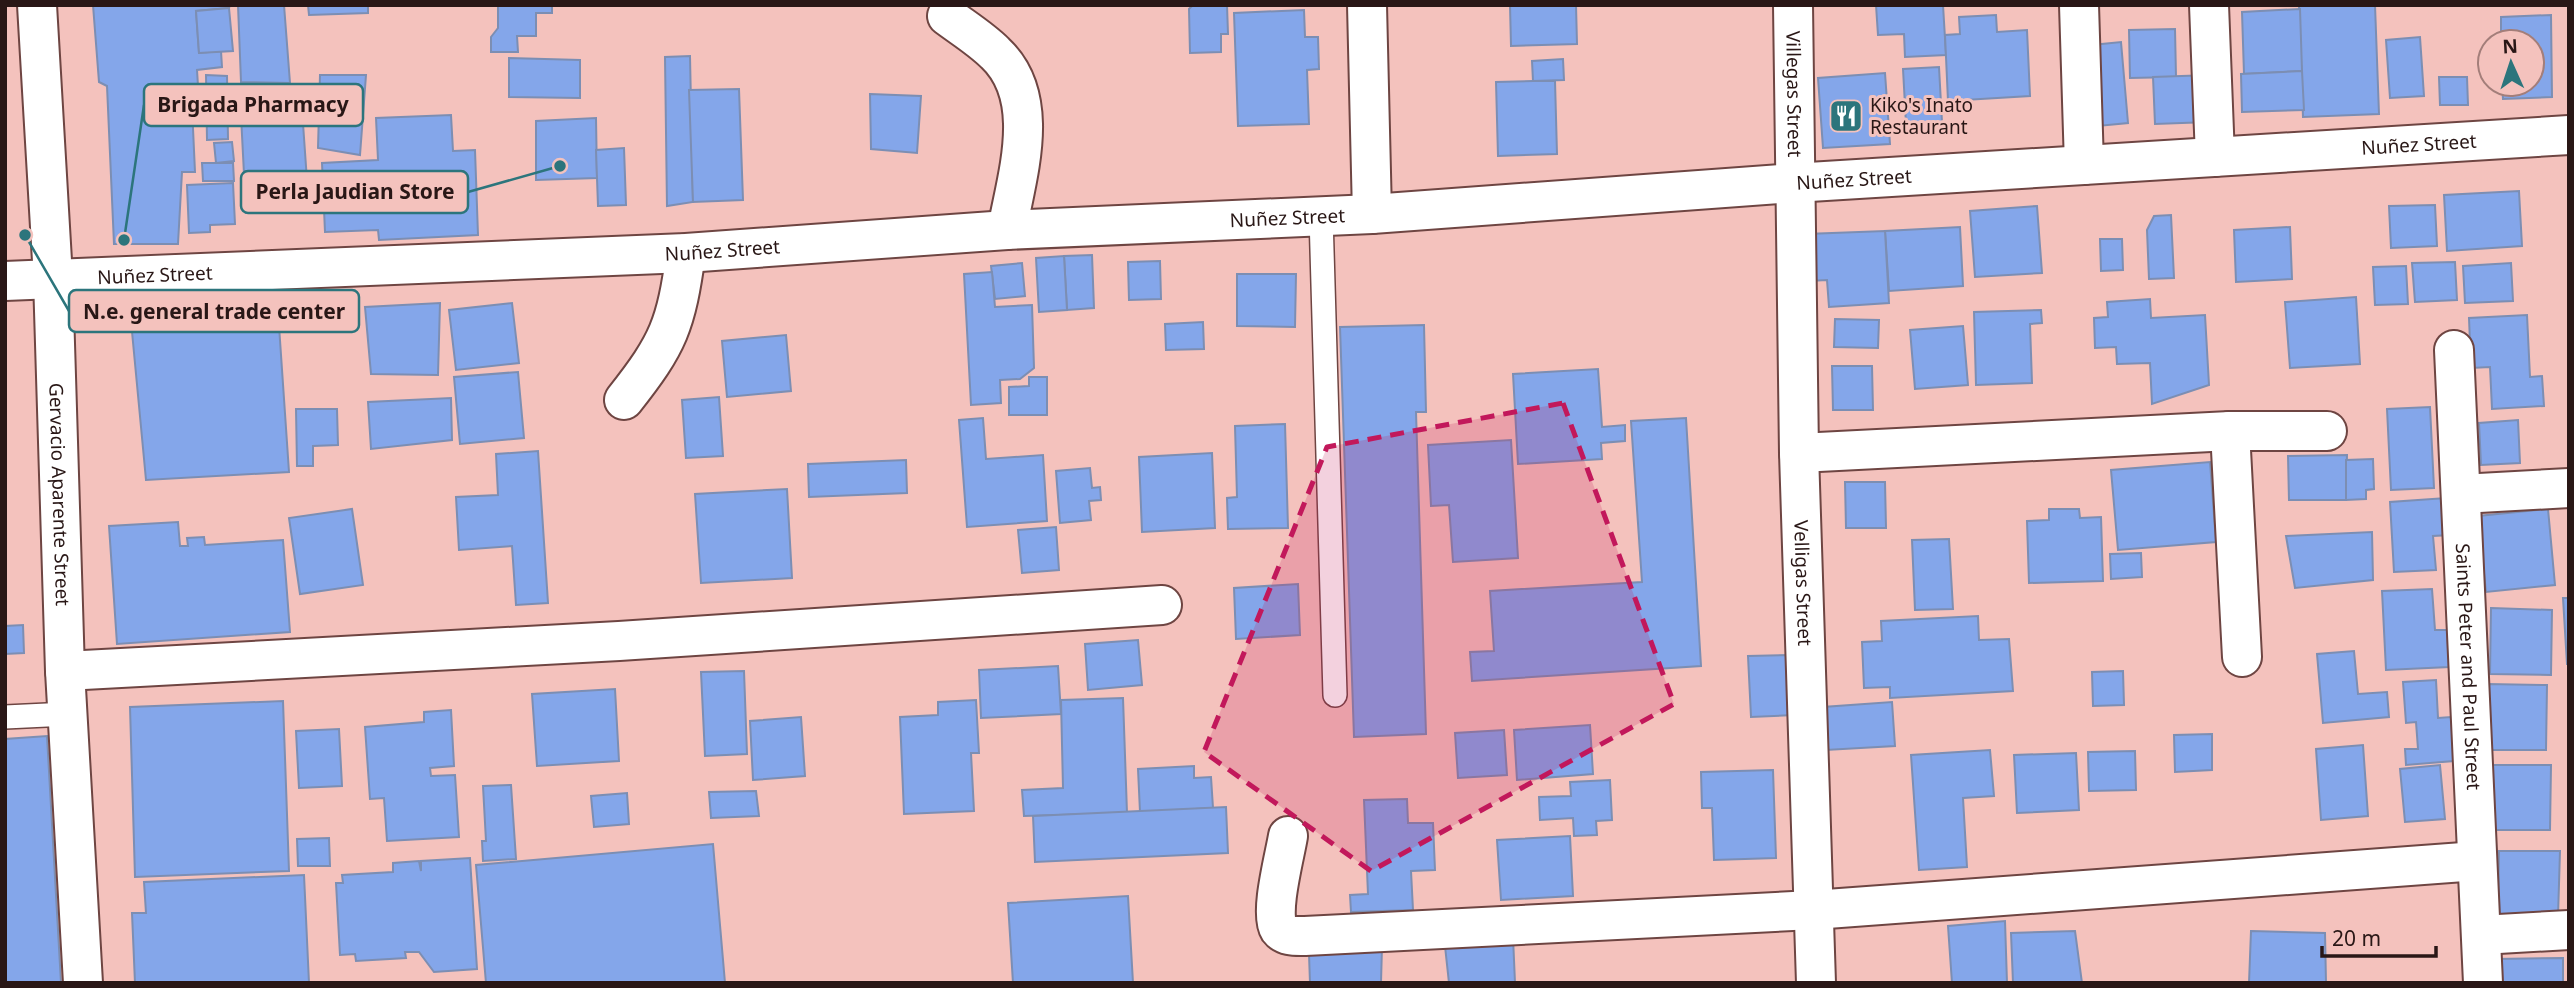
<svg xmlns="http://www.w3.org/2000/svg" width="2574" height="988" font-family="'Noto Sans',sans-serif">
	<rect width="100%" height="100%" fill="#f4c2bd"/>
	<!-- building -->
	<g fill="#84a6ea" stroke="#7c8eb3" stroke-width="2">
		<path d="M93 5H230L229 8 196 11 199 53 221 51 222 67 197 70 198 86 191 85 195 172H182L178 244H114L107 86 99 82Z"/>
		<path d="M238 5H284L290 83 241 82Z"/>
		<path d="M308 5H368V13L309 15Z"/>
		<path d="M498 5H552V13H536V36H517L518 52H491V37L498 28Z"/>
		<path d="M1193 5H1227L1228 34H1221V52L1190 53 1189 9Z"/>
		<path d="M1510 5H1576L1577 44 1511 46Z"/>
		<path d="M1876 5H1943L1946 55 1905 57 1904 34 1878 35Z"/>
		<path d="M2299 5H2375L2379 114 2303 117Z"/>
		<path d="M229 8 233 51 199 53 196 11Z"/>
		<path d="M2300 9 2302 71 2244 74 2242 12Z"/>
		<path d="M1304 10 1305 37H1318L1319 69 1307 70 1309 124 1238 126 1234 13Z"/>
		<path d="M1996 15 1997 32 2027 30 2030 96 1948 101 1945 35 1960 34 1959 17Z"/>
		<path d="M2551 15 2552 97 2503 99 2502 84H2532V42H2501V17Z"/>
		<path d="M2175 29 2176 77 2130 78 2129 30Z"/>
		<path d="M2420 37 2424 96 2390 98 2386 40Z"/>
		<path d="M2121 42 2128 123 2098 126 2092 45Z"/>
		<path d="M690 56 693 202 667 206 665 57Z"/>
		<path d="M509 58 580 60V98L509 97Z"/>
		<path d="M1563 59 1564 80 1533 81 1532 61Z"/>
		<path d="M1939 67 1942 122 1906 124 1903 69Z"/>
		<path d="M2302 71 2304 110 2242 112 2241 74Z"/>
		<path d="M1885 73 1890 144 1823 148 1818 78Z"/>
		<path d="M206 75 227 76 228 139 207 140Z"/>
		<path d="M320 75H366L360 155 318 148Z"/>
		<path d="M2210 75 2209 122 2155 124 2153 77Z"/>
		<path d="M2439 77H2467L2468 105H2440Z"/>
		<path d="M1533 81H1555L1557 154 1498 156 1496 82Z"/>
		<path d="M739 89 743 200 693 202 689 90Z"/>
		<path d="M870 94 921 96 917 153 871 149Z"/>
		<path d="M301 95 309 209 246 213 240 96Z"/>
		<path d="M451 115 453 151 475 150 478 235 379 240 378 230 325 232 322 163 378 160 376 118Z"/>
		<path d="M596 118 597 178 536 180V121Z"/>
		<path d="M232 142 234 161 216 163 214 143Z"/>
		<path d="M624 148 626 205 598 206 596 150Z"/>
		<path d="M202 163H233L234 181H203Z"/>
		<path d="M233 183 235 224 210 225V232L189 233 187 185Z"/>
		<path d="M2519 191 2522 246 2447 251 2444 195Z"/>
		<path d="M2435 205 2437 246 2391 248 2389 206Z"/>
		<path d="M2037 206 2042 273 1975 277 1970 211Z"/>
		<path d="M2171 215 2174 278 2149 279 2147 230 2154 216Z"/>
		<path d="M1960 227 1963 286 1889 291 1885 231Z"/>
		<path d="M2290 227 2292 279 2236 282 2234 230Z"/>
		<path d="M1885 231 1889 303 1829 307 1827 280 1809 281 1806 234Z"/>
		<path d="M2100 239H2122L2123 270 2101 271Z"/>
		<path d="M1092 255 1094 308 1067 310 1064 256Z"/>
		<path d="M1064 256 1067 310 1039 312 1036 258Z"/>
		<path d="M1160 261 1161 299 1129 300 1128 262Z"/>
		<path d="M2455 262 2457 300 2415 302 2412 263Z"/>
		<path d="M1022 263 1025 296 995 299 991 266Z"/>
		<path d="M2511 263 2513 301 2465 303 2463 266Z"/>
		<path d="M2406 266 2408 304 2375 305 2373 267Z"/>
		<path d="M992 272 995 307 1032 305 1034 368 1020 379 1000 380 1001 403 971 405 964 274Z"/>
		<path d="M1237 274H1296L1295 327 1237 326Z"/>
		<path d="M2356 297 2360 364 2290 368 2285 302Z"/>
		<path d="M2150 299 2151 318 2205 315 2209 385 2152 404 2150 363 2117 364 2116 347 2095 348 2094 318 2108 317 2107 302Z"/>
		<path d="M440 303 438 375 371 374 365 307Z"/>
		<path d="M512 303 519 363 456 370 449 310Z"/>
		<path d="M2041 310 2042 323 2030 324 2032 383 1976 385 1974 312Z"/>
		<path d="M278 311 289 472 146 480 131 321Z"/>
		<path d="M2527 315 2530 377 2542 376 2544 406 2492 409 2490 367 2471 368 2469 318Z"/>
		<path d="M1835 319 1879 320 1878 348 1834 347Z"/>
		<path d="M1203 322 1204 349 1166 350 1165 324Z"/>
		<path d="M1424 325 1426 412H1416L1426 734 1354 737 1340 327Z"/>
		<path d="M1963 326 1968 385 1915 389 1910 330Z"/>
		<path d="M786 335 791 391 727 397 722 341Z"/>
		<path d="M1832 366H1872L1873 410H1833Z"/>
		<path d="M1598 369 1602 427 1625 425V441L1601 443 1602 459 1518 464 1513 374Z"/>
		<path d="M518 372 524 438 460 444 454 377Z"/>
		<path d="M1029 377H1047V415H1009V387L1029 386Z"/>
		<path d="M719 397 723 456 686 458 682 400Z"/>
		<path d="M451 398 452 440 371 449 368 402Z"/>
		<path d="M2430 407 2434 488 2391 490 2387 409Z"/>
		<path d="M296 409H337L338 445 313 446V466H297Z"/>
		<path d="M983 418 986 459 1043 455 1047 521 967 527 959 420Z"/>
		<path d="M1686 418 1701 666 1472 681 1470 652 1494 651 1490 591 1642 582 1631 421Z"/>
		<path d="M2518 420 2520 463 2481 465 2479 423Z"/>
		<path d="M1285 424 1288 528 1228 529 1227 498 1237 497 1235 426Z"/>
		<path d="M1511 440 1518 558 1453 562 1449 505 1431 506 1428 445Z"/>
		<path d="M538 451 548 603 516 605 512 546 459 550 456 497 498 495 496 454Z"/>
		<path d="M1212 453 1215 528 1142 532 1139 457Z"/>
		<path d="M2347 455 2346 500H2289L2288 456Z"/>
		<path d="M2373 459 2374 489 2366 490V499L2346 500V460Z"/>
		<path d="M906 460 907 493 809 497 808 464Z"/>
		<path d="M2210 462 2216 542 2118 550 2111 470Z"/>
		<path d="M1090 468 1092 488 1100 487 1101 500 1089 501 1091 520 1060 523 1056 471Z"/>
		<path d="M1845 482H1885L1886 528H1846Z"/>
		<path d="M787 489 792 578 701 583 695 494Z"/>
		<path d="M2446 498 2450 535 2433 536 2436 570 2394 572 2390 502Z"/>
		<path d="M352 509 363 585 300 594 289 518Z"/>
		<path d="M2049 509H2079L2080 518 2101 517 2103 581 2029 583 2027 521 2049 520Z"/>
		<path d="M2548 509 2555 585 2486 592 2478 516Z"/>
		<path d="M178 522 180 546H188L187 538 204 537 205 545 283 540 290 632 117 644 109 526Z"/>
		<path d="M1056 527 1059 570 1022 573 1018 530Z"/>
		<path d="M2372 532 2373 580 2295 588 2286 536Z"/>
		<path d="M1949 539 1953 609 1915 610 1912 540Z"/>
		<path d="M2141 553 2142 577 2111 579 2110 554Z"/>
		<path d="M1298 584 1300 635 1236 639 1234 588Z"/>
		<path d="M2432 589 2435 630H2447L2449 667 2386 670 2382 591Z"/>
		<path d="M2563 598H2569V664H2567Z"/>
		<path d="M2491 608 2552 610 2551 675 2490 674Z"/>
		<path d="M1978 616 1979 640 2009 639 2013 691 1890 698V687L1864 688 1862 642 1882 641 1881 621Z"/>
		<path d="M23 625 24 653 5 654V626Z"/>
		<path d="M1138 640 1142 685 1088 690 1085 644Z"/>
		<path d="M2354 651 2358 694 2387 692 2389 717 2323 723 2317 654Z"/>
		<path d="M1791 655 1794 715 1751 717 1748 656Z"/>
		<path d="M1058 666 1061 714 981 718 979 670Z"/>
		<path d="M744 671 747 754 705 756 701 672Z"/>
		<path d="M2123 671 2124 705 2093 706 2092 672Z"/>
		<path d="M2436 680 2438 718 2451 717 2454 761 2406 765 2405 749H2418L2416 722 2406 723 2403 682Z"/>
		<path d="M2487 684 2547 685 2546 750H2486Z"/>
		<path d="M615 689 619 761 537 766 532 694Z"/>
		<path d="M1123 698 1127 813 1024 816 1022 790 1063 788 1061 700Z"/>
		<path d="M976 700 979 753H971L974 811 904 814 900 717 938 715V702Z"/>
		<path d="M283 701 289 871 135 877 130 707Z"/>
		<path d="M1892 702 1895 746 1826 750 1823 707Z"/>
		<path d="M451 710 454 766 430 768 431 776 455 775 459 837 387 841 384 798 370 799 365 727 424 722V712Z"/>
		<path d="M801 717 805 776 753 780 750 721Z"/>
		<path d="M1590 725 1593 774 1517 780 1514 730Z"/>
		<path d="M339 729 342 786 299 788 296 731Z"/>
		<path d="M1504 730 1507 775 1458 778 1455 733Z"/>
		<path d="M2212 734V770L2175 772 2174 735Z"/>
		<path d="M47 736 61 983H5V739Z"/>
		<path d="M2363 745 2368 816 2321 820 2316 749Z"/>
		<path d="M1990 750 1994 796 1963 798 1967 867 1919 870 1911 755Z"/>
		<path d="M2135 751 2136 790 2089 791 2088 752Z"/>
		<path d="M2076 753 2079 810 2017 813 2014 755Z"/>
		<path d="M2440 765 2445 819 2405 822 2400 769Z"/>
		<path d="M2491 765H2551L2550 830H2490Z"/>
		<path d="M1194 766V778L1211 777 1213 808 1140 812 1138 769Z"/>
		<path d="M1773 770 1776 858 1714 860 1712 808H1702L1701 772Z"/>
		<path d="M1610 780 1612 820 1596 821 1597 835 1574 836 1573 818 1540 820 1539 797 1571 796 1570 782Z"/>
		<path d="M511 785 516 859 483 861 482 841H486L483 786Z"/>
		<path d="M756 791 759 816 711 818 709 792Z"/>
		<path d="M627 793 629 824 594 827 591 796Z"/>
		<path d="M1407 799 1408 823H1433L1435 870 1411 871 1413 910 1351 912 1350 895 1368 894 1364 800Z"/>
		<path d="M1226 807 1228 853 1035 862 1033 816Z"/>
		<path d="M1570 836 1573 896 1501 900 1497 840Z"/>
		<path d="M329 838 330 866H298L297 839Z"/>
		<path d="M713 844 725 983H486L476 865Z"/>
		<path d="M2499 851H2560L2558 917 2498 916Z"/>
		<path d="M470 858 477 969 434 972 419 952H405L406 958 356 961 355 954 340 955 336 883H343L342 875 393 872V863L419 861 421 871V861Z"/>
		<path d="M304 875 309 983H135L132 913H146L144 882Z"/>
		<path d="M1128 896 1133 983H1013L1008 903Z"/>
		<path d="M2005 921 2007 983H1952L1948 926Z"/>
		<path d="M2075 931 2082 983H2013L2011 933Z"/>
		<path d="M2251 931 2325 933 2326 983H2249Z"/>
		<path d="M1513 937 1515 983H1449L1445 946Z"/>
		<path d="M1382 946 1381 983H1310L1309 954Z"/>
		<path d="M2563 958V983H2495V959Z"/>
	</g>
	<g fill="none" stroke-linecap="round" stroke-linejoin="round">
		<defs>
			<g id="lane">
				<path d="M1321 216 1335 695"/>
				<path d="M5 717 68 714"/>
			</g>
			<g id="street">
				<path d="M1367 5 1372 214"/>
				<path id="s1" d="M1793 5 1799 453 1816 983"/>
				<path d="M2079 5 2084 165"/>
				<path d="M2209 5 2215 157"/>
				<path d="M947 16C963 28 981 39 995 53 1043 98 1017 175 1007 230"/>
				<path id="s2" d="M2454 350 2483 983"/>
				<path d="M624 400C669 343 676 325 686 253"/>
				<path d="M2230 431 2242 657"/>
				<path d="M1799 453 2230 431H2327"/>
				<path d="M2461 494 2569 488"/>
				<path d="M65 671 619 641 1162 605"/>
				<path d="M1288 836C1285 855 1269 914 1279 929 1285 937 1296 936 1305 936L1813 910 2477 861"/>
				<path d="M2481 935 2569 930"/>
			</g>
			<g id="secondary">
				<path id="s3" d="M37 5 53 278 65 671 83 983"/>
				<path id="s4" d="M5 281 686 253 1007 230 1372 214 1793 183 2569 135"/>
			</g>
		</defs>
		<!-- lane casing -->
		<use href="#lane" stroke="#6e4542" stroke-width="26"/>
		<!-- street casing -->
		<use href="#street" stroke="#6e4542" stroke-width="42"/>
		<!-- secondary casing -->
		<use href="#secondary" stroke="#6e4542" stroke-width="42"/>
		<!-- lane -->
		<use href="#lane" stroke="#fff" stroke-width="23"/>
		<!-- street -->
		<use href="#street" stroke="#fff" stroke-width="38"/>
		<!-- secondary -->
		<use href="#secondary" stroke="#fff" stroke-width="38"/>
	</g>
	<!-- marked area -->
	<path fill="#c2185b" fill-opacity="0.2" stroke="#c2185b" stroke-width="5" stroke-dasharray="14 9" stroke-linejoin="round" d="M1563 403 1674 704 1371 871 1204 752 1327 447Z"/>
	<!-- icons -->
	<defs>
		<symbol id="restaurant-square" viewBox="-11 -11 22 22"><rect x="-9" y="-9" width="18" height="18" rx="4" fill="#2c757c" stroke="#f4c2bd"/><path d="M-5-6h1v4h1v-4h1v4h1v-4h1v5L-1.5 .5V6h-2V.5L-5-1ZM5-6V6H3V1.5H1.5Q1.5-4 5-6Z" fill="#fff"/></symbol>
	</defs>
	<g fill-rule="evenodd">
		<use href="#restaurant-square" x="1827" y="97" width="38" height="38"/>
	</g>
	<g text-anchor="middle" stroke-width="6" stroke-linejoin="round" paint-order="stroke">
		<!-- street labels -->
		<g font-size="19" fill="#291716" stroke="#f4c2bd">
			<text dy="7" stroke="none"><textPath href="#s1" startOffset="89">Villegas Street</textPath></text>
			<text dy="7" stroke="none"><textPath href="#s4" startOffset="2418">Nuñez Street</textPath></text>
			<text dy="7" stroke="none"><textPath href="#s4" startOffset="1852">Nuñez Street</textPath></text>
			<text dy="7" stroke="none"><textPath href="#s4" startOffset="1284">Nuñez Street</textPath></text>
			<text dy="7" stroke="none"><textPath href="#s4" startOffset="718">Nuñez Street</textPath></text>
			<text dy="7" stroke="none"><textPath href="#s4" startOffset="150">Nuñez Street</textPath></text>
			<text dy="7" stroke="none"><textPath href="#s3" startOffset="490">Gervacio Aparente Street</textPath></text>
			<text dy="7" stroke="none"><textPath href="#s1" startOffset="578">Velligas Street</textPath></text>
			<text dy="7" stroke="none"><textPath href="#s2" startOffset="317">Saints Peter and Paul Street</textPath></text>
		</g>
		<!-- poi labels -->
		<g font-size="19" fill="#291716" stroke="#f4c2bd" text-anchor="start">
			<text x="1870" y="112">Kiko's Inato<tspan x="1870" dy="22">Restaurant</tspan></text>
		</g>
	</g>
	<!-- callouts -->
	<path fill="none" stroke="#2c757c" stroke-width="2.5" d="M124 240L144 105M560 166L468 192M25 235L69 311"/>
	<g fill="#2c757c" stroke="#f4c2bd" stroke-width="2.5">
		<circle cx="124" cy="240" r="7"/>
		<circle cx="560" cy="166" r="7"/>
		<circle cx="25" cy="235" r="7"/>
	</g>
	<g fill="#f4c2bd" stroke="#2c757c" stroke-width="2.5">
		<rect x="144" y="84" width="219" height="42" rx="7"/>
		<rect x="241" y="171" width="227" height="42" rx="7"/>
		<rect x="69" y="290" width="290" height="42" rx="7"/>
	</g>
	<g font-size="21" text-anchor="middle" font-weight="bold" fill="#291716">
		<text x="253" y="112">Brigada Pharmacy</text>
		<text x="355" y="199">Perla Jaudian Store</text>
		<text x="214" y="319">N.e. general trade center</text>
	</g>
	<!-- border -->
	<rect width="2574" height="988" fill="none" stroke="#291716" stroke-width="14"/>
	<!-- north arrow -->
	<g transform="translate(2511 63) rotate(357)"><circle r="33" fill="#f4c2bd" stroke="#a37e7a" stroke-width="2"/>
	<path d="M0-5L12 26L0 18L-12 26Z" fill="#2c757c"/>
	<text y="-10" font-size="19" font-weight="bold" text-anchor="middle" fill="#291716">N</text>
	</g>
	<!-- scale -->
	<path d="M2322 946v10h114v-10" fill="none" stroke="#291716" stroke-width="3.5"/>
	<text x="2332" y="946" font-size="21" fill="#291716" stroke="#f4c2bd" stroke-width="5" paint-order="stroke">20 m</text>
</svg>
